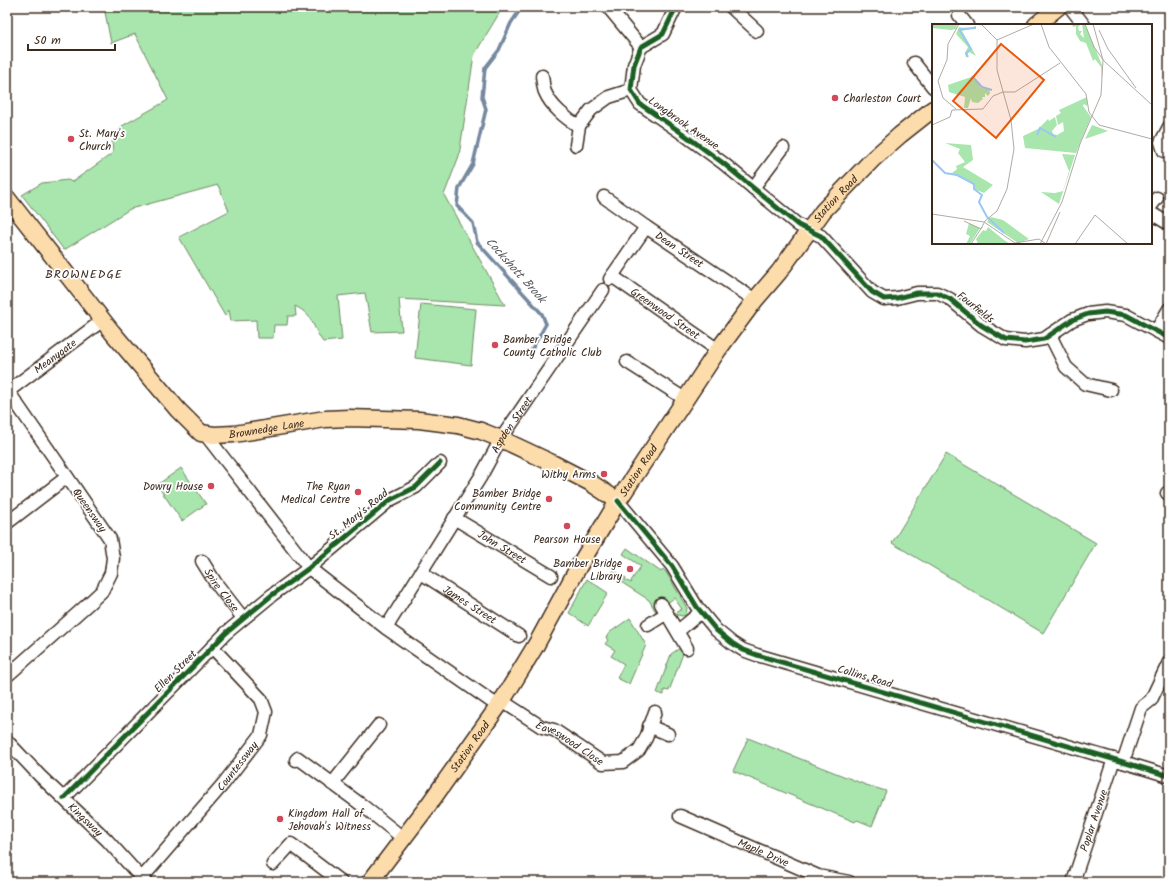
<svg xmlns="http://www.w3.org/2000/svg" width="1176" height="889" font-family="Kalam,sans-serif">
	<rect width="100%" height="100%" fill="#fff"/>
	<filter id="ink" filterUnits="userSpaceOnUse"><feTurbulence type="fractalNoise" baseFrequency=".025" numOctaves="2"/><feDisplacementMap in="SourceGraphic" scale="8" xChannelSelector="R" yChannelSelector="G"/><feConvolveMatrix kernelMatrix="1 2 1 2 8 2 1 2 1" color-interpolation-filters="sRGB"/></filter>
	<g filter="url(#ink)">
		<!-- green -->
		<g fill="#a8e6ad" stroke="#728866">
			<path d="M104 7H503L474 55 459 156 444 195 505 305 399 299 402 331 372 332 365 293 338 296 342 340 323 342C311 326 315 316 295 306L296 316H288L287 325H274L273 338H257L256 320 231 321 229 310 225 316 179 237 229 211 218 185 130 209 64 250 22 195 42 183 68 180 72 182 113 153 112 142 122 126 168 100 135 34 111 43Z"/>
			<path d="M421 304 476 309 471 365 415 358Z"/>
			<path d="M946 454 1096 543 1043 633 892 543Z"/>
			<path d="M181 468 206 504 182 521 157 485Z"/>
			<path d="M627 548 661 572 663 569 666 572 687 608 686 615 682 616 673 614 682 609 674 598 666 604 657 614 649 600 610 575 613 570 626 578 625 580 631 583 632 582 631 581 641 566 623 554Z"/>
			<path d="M587 579 608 593 588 626 569 613Z"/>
			<path d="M630 618 646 645 629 684 617 678 624 664 611 656 615 650 605 644 608 640 606 638 609 633Z"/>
			<path d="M680 648 684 651 669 691 664 690V695L657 693 671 654Z"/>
			<path d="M748 738 866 785 886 791 872 826 857 820 855 822 733 771Z"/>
		</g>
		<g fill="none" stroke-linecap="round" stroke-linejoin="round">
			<!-- stream -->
			<path stroke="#74889e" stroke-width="3.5" d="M522 7 511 23 499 50 485 68 482 97 486 109 473 164 459 188 457 206 473 223 477 242 542 314 546 324 532 349"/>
			<defs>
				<g id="minor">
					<path d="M608 7 641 47"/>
					<path d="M676 7 663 34 641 47 634 65 631 90 640 104 682 133 723 163 798 225 821 236 872 292 884 299 897 298 917 293H937L950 299 981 325 1006 340 1025 342 1044 339 1072 320 1088 314 1105 312 1126 315 1169 338"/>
					<path d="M731 7 757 31"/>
					<path d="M1070 7 1084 25"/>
					<path d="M959 15 967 25"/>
					<path d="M914 63 933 87"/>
					<path d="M542 76C543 81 543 87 545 92 551 106 566 119 579 126L591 110 609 97 631 90"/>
					<path d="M576 145 579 126"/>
					<path d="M1164 151 1161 142 1169 127"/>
					<path d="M753 188 783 148"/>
					<path id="s1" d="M604 197 646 227 755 300"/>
					<path d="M1151 206 1157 198"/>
					<path d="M1151 213 1169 224"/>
					<path id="s2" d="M612 276 718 350"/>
					<path d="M610 279 646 227"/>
					<path d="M1156 331 1169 309"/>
					<path d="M1050 335 1066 367 1085 384 1111 390"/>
					<path d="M627 362 685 399"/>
					<path id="s3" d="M7 392 103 320"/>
					<path d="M205 434 309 568 386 628 498 706"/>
					<path d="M1167 493 1169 494"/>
					<path d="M618 501 672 566 697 607 716 630 732 643 743 650 757 655 1123 762 1169 776"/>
					<path id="s4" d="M454 518 551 576"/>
					<path d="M7 523 67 477"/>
					<path id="s5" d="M202 561 215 582 243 618"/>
					<path id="s6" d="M421 573 519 636"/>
					<path d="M661 604 687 648"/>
					<path d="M648 625 667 613"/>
					<path id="s7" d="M386 628 481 476 501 439 603 290"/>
					<path d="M678 631 701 612"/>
					<path d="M7 676 87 605 102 591 111 573 113 558 110 539 8 391"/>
					<path id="s8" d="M502 701 542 727 554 730 603 763 623 762 639 750 646 738 655 712"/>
					<path d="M649 726 668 734"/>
					<path id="s9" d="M7 741 40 776 107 840 145 882"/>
					<path d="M296 760 298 758 363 806 403 838"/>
					<path d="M1123 762 1141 708 1151 700 1169 662"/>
					<path d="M332 784 379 725"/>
					<path d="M64 798 226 633 272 595 309 568 390 500 416 487 440 463"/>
					<path id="s10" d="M680 816 818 876 849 882"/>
					<path d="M273 864 291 844 341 882"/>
					<path id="s11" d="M142 878 224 783 261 735 266 712 261 699 212 647"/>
					<path id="s12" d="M1073 882 1114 759"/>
				</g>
				<g id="major">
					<path d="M1036 25 1058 7"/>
					<path id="s13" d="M7 198 112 332 178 410 201 433 214 435 234 434 325 419 349 418 419 420 458 425 481 431 501 439 552 463 591 483 618 501"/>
					<path id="s14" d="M370 882 427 807 502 701 536 645 579 566 618 501 718 350 755 300 779 272 823 211 873 159 900 135 933 109"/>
				</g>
			</defs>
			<!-- minor casing -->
			<use href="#minor" stroke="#3b2a1e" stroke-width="15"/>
			<!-- major casing -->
			<use href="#major" stroke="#3b2a1e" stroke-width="19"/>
			<!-- minor -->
			<use href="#minor" stroke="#fff" stroke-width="12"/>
			<!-- major -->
			<use href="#major" stroke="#fddcac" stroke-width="16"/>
			<defs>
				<g id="cycleway">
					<path d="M676 7 663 34 641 47 634 65 631 90 640 104 682 133 723 163 798 225 821 236 872 292 884 299 897 298 917 293H937L950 299 981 325 1006 340 1025 342 1044 339 1072 320 1088 314 1105 312 1126 315 1169 338"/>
					<path d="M618 501 672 566 697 607 716 630 732 643 743 650 757 655 1123 762 1169 776"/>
					<path d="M64 798 226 633 272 595 309 568 390 500 416 487 440 463"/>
				</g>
			</defs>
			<!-- cycleway casing -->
			<use href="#cycleway" stroke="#fff" stroke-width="8"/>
			<!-- cycleway -->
			<use href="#cycleway" stroke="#1b5e20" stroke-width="5"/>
		</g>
	</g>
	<!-- markers -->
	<g fill="#d1495b" stroke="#fff" stroke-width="1.5">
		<circle cx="835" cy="98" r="4"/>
		<circle cx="71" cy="139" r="4"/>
		<circle cx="495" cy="345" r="4"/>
		<circle cx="604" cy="474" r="4"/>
		<circle cx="211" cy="486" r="4"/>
		<circle cx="358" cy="492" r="4"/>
		<circle cx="549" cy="499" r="4"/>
		<circle cx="567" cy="526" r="4"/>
		<circle cx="630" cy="569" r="4"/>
		<circle cx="280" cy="819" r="4"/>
	</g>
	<g text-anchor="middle" stroke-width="3.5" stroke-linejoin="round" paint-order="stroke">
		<!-- poi labels -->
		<g font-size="11" fill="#3b2a1e" stroke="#fff" text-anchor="end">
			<text x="843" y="102" text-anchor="start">Charleston Court</text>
			<text x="79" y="137" text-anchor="start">St. Mary's<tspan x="79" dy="13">Church</tspan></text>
			<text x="503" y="343" text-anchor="start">Bamber Bridge<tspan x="503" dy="13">County Catholic Club</tspan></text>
			<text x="596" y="478">Withy Arms</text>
			<text x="203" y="490">Dowry House</text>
			<text x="350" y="490">The Ryan<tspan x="350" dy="13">Medical Centre</tspan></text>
			<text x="541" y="497">Bamber Bridge<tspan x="541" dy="13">Community Centre</tspan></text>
			<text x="567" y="543" text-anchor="middle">Pearson House</text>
			<text x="622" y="567">Bamber Bridge<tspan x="622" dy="13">Library</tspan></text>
			<text x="288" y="817" text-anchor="start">Kingdom Hall of<tspan x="288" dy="13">Jehovah's Witness</tspan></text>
		</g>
		<!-- street labels -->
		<g font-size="11" fill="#3b2a1e" stroke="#fff">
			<text transform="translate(684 123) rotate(35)" y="4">Longbrook Avenue</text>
			<text dy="4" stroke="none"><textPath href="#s14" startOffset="828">Station Road</textPath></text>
			<text dy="4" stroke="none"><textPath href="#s1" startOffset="92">Dean Street</textPath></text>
			<text transform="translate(976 307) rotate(38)" y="4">Fourfields</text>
			<text dy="4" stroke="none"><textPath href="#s2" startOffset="65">Greenwood Street</textPath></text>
			<text dy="4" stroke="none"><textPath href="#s3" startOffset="60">Meanygate</textPath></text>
			<text dy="4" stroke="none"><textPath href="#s7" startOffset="239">Aspden Street</textPath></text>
			<text dy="4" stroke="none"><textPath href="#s13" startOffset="371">Brownedge Lane</textPath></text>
			<text dy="4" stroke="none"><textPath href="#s14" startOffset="492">Station Road</textPath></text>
			<text transform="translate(90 510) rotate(55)" y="4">Queensway</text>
			<text transform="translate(358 514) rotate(-39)" y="4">St. Mary's Road</text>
			<text dy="4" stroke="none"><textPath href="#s4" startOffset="56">John Street</textPath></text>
			<text dy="4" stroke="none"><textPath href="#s5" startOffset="35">Spire Close</textPath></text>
			<text dy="4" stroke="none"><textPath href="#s6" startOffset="58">James Street</textPath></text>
			<text transform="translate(175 671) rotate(-45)" y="4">Ellen Street</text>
			<text transform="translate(865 676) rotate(16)" y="4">Collins Road</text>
			<text dy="4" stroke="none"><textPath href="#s8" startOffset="80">Eaveswood Close</textPath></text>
			<text dy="4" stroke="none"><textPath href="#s14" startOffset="168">Station Road</textPath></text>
			<text dy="4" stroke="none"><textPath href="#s11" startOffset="147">Countessway</textPath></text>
			<text dy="4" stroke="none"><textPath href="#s9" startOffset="111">Kingsway</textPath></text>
			<text dy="4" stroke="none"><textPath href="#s12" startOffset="65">Poplar Avenue</textPath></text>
			<text dy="4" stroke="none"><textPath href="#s10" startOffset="91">Maple Drive</textPath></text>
		</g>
		<!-- water labels -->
		<g font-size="12" font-style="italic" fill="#58595e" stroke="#fff">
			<text transform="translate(516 270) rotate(48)" y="4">Cockshott Brook</text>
		</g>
		<!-- neighbourhood labels -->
		<g font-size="12" letter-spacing="1" fill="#3b2a1e" stroke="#fff">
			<text x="84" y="278">BROWNEDGE</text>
		</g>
	</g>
	<!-- overview -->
	<g transform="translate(932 24)">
		<rect width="220" height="220" fill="#fff"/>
		<path d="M0 0H22L25 1 24 5 19 6 0 4ZM140 0H149L146 3 147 7H150L148 10 152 14 150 0H153L170 41V57L169 43 163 35 161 37 154 19 148 17 144 10V2L141 3ZM44 2V4L30 7 44 32 37 28 34 34 33 29 36 23 24 10 27 3 34 5ZM42 52 49 64 57 65 58 69 56 72 53 69V73H50L51 75 46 79 40 78 39 74 36 84H32L33 73 17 68 16 61ZM155 73V82L152 80 151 82 159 93 144 129 93 124 91 112 106 105 116 95 117 97 123 93 125 101 120 107 121 110 125 111 132 107 131 98 126 101 124 92 129 89 127 86ZM160 101 163 102 176 107 153 115ZM13 119 39 121 41 136 31 143 61 161 52 169 42 165 41 159 20 149 25 145 24 142 33 138 26 129 28 125ZM130 130 143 131 127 180 109 168 123 169 131 167 137 147ZM59 193 71 196 97 215 86 219 55 198ZM37 199 48 204 38 220H34L38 212 34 210ZM56 203 72 216 78 220H46L44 215 51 206 54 207Z" fill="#a8e6ad"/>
		<path fill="none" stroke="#9ac7f4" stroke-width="2" d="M27 5 39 25 34 29 36 33M28 5 44 4M40 52 50 63 60 66M105 111 108 104 124 113M0 136 13 149 25 151 42 160V165L50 171 47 178 55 193 72 209"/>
		<path fill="none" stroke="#b1aaa5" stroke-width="1" d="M109 0 117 23 154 70 157 88 167 101 220 115M153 0 162 23 172 37 220 81M167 6 176 25 204 64M65 16 102 0M71 68H83L128 39M24 85 11 74 6 57 15 36 16 20 27 0M0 101 18 93 20 86 51 85 61 72 71 68M0 190 52 198 83 219 107 215 114 220M32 197 49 205M49 205 53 197 65 187 75 165 82 125 79 96 65 46V16L49 0M39 220 50 203M108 220 130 178 148 120 169 71 171 36 161 0M114 220 128 188M143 220 163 191 196 220"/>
		<path fill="#e8590c" fill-opacity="0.15" stroke="#e8590c" stroke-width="2" d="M69 20 112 56 64 114 21 77Z"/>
		<rect width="220" height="220" fill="none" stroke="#3b2a1e" stroke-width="2"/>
	</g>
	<!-- margin -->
	<rect width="1176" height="889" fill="none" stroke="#fff" stroke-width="24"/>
	<rect x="12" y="12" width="1152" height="865" fill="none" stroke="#3b2a1e" stroke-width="1.5" filter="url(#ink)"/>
	<!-- scale -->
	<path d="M28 44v6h87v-6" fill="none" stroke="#3b2a1e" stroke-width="2"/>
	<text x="34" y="44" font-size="12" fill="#3b2a1e" stroke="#ffffff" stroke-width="3" paint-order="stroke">50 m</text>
</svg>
